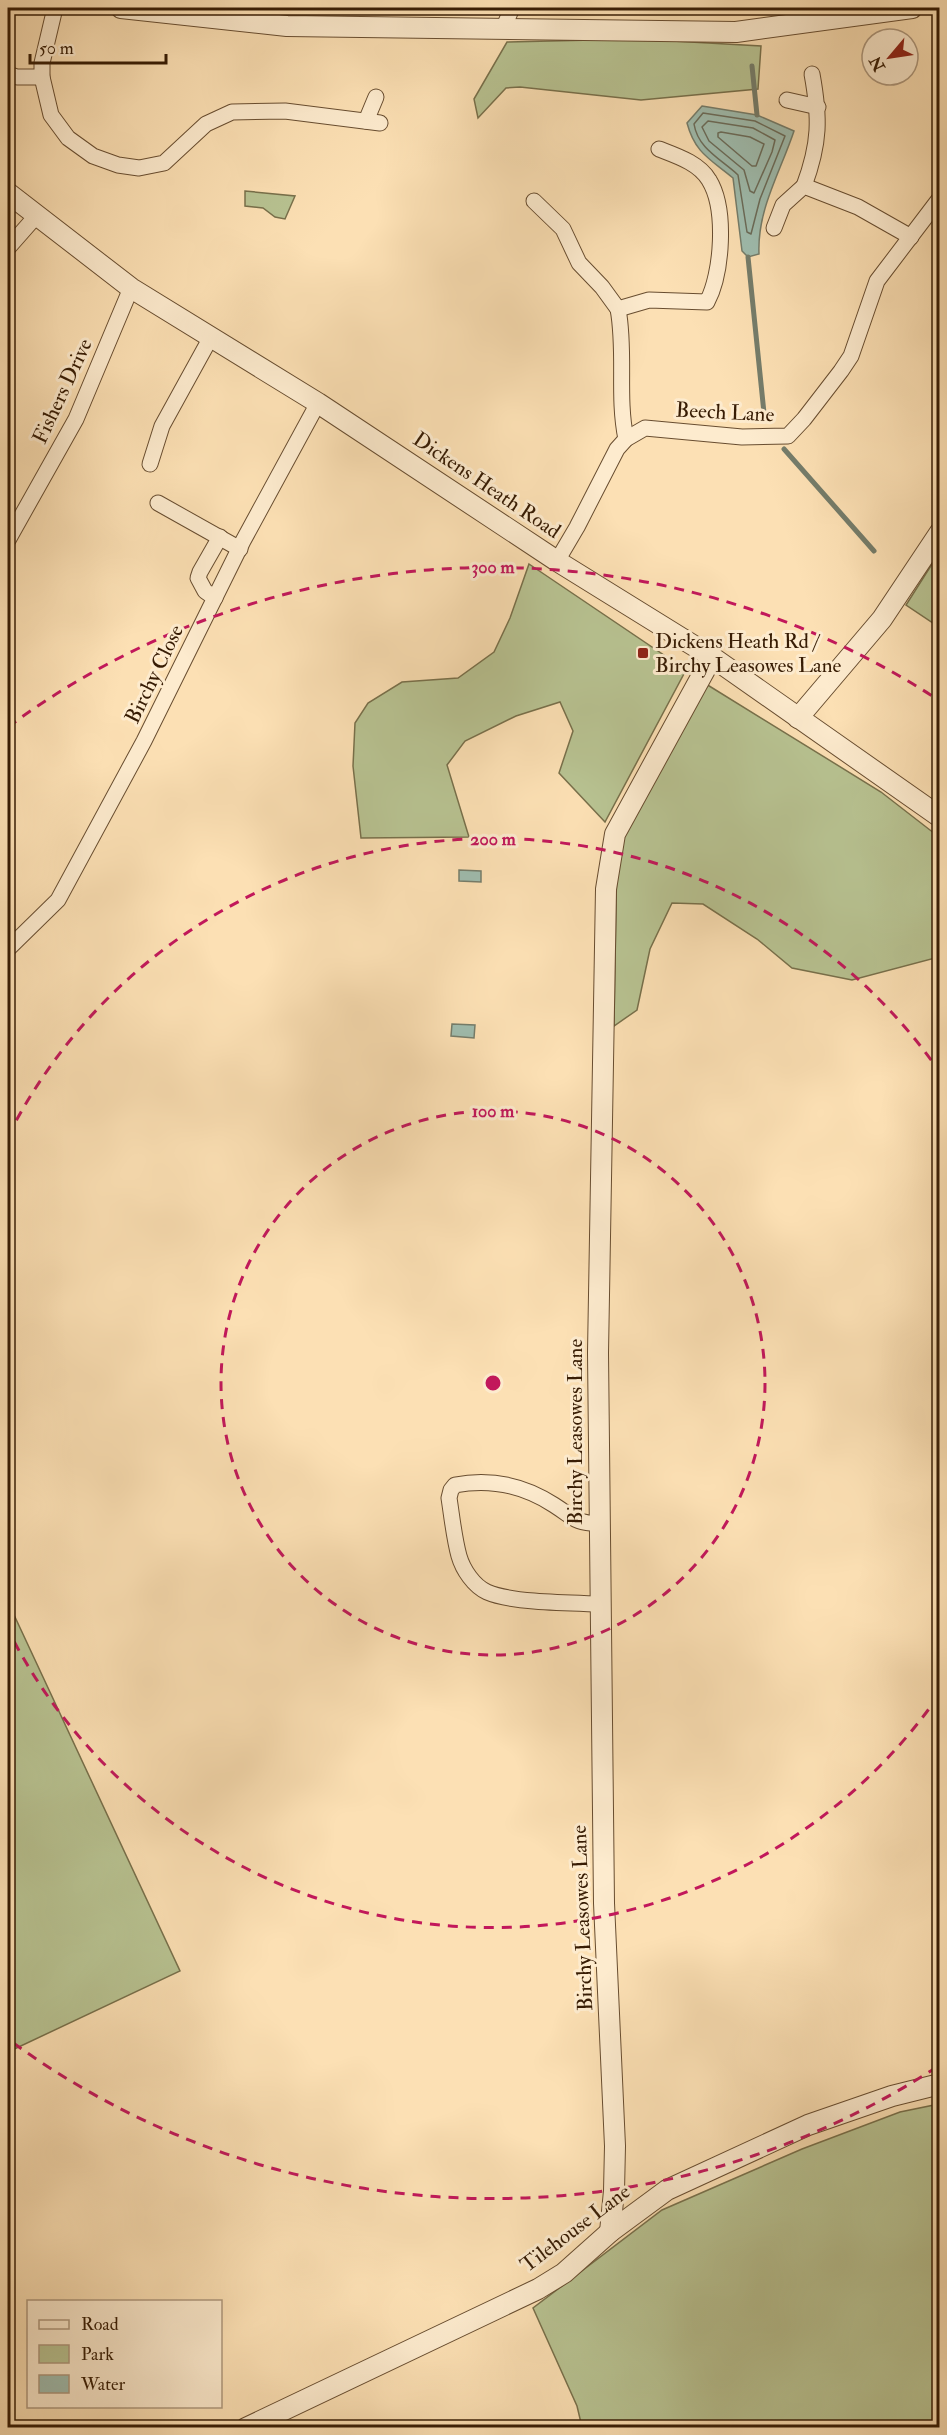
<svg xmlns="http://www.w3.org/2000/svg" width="947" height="2435" font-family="'IM FELL Double Pica',serif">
	<rect width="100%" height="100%" fill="#fce0b4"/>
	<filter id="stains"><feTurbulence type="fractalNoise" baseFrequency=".00333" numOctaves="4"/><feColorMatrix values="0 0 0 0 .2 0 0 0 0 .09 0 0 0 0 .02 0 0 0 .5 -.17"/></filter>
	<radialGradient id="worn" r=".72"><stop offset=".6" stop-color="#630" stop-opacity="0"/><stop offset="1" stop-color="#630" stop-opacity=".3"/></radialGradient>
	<!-- green -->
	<g fill="#b8c392" stroke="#78704b" stroke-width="1.5">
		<path d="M637 39 761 46 758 89 641 100 520 87 506 88 478 118 474 99 507 42Z"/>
		<path d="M245 191 295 196 285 219 275 217 263 208 245 206Z"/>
		<path d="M939 553V627L906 605Z"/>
		<path d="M529 564 686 670 605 822 559 773 573 731 560 702 516 716 465 741 447 765 469 837 361 838 353 766 355 723 368 703 402 682 458 678 494 652 510 618Z"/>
		<path d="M706 684 881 792 939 837V957L852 980 792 968 757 939 703 904 672 903 650 949 637 1010 614 1026 617 850Z"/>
		<path d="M8 1602 180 1971 8 2052Z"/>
		<path d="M939 2104V2427H582L577 2406 533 2308 662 2210 802 2149 900 2112Z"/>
	</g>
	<!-- water -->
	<g fill="#9fbdaf" stroke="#757d6b" stroke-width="1.5">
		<path d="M702 106 757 115 794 131C780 173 757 210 759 254L748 257 742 251 733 178C710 159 695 153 687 123Z"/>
		<path d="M459 870 481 871V882L459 881Z"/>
		<path d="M452 1024 475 1025 474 1038 451 1036Z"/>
	</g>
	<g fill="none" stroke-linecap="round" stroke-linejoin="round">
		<!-- shore -->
		<g stroke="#6b6c5a" stroke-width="1.5">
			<path d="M703 113 755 121 785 136 760 199 751 234 747 232 738 175C721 159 698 149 694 124Z"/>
			<path d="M708 121 753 128 775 140 772 152 754 193 750 191 744 170 709 141 702 127Z"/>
			<path d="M721 132 750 137 764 144 756 166H752L718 137V133Z"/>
		</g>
		<!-- stream -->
		<g stroke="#757d6b" stroke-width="5">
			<path d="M771 8 772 12"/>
			<path d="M752 66 757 115"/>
			<path d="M748 257 764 413"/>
			<path d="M784 449 874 551"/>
		</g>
		<defs>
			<g id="minor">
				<path d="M55 8 42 63V77L51 115 68 138 93 156 118 165 139 168 164 163 206 124 232 112 285 111 380 123"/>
				<path d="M503 29 512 8"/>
				<path d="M8 74 17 77H42"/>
				<path d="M787 100 818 107"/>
				<path d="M366 121 376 97"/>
				<path d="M804 186C820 143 820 118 812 74"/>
				<path d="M534 201 563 229 579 263 602 287 618 309 649 300 707 302C722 274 727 209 709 180 699 163 677 156 659 149"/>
				<path d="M774 228 783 205 804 186 858 207 911 237"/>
				<path d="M8 248 37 215"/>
				<path d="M618 309C626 352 617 396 626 439"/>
				<path d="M150 464 162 426 211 337"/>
				<path d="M158 503 240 549"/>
				<path d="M8 540 76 419 131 288"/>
				<path d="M557 561 577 527 617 449 626 439 645 428 742 437 788 436 804 419 841 371 851 356 877 281 940 198"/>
				<path d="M215 598 205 591 198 578 200 572 220 537"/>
				<path d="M8 949 58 900 144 741 243 541 318 403"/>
				<path d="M600 1524C572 1522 576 1519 554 1505 523 1485 491 1478 455 1485L451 1490 449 1498C452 1517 454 1538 459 1556 463 1570 474 1586 487 1592 512 1603 572 1603 601 1604"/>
			</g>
			<g id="tertiary">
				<path d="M121 8 287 26 736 32 912 8"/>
				<path d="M8 193 131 288 318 403 557 561 712 657 940 817"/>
				<path d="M798 718 882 619 940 532"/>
				<path d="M610 2232 614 2191 615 2146 604 1903 598 1353 606 889 615 834 712 657"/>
				<path d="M246 2428 538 2289 564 2273 610 2232 667 2190 808 2125 892 2096 940 2084"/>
			</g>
		</defs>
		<!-- minor casing -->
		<use href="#minor" stroke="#684d30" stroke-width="17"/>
		<!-- tertiary casing -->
		<use href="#tertiary" stroke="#684d30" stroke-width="22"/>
		<!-- minor -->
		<use href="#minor" stroke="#fdebce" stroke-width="15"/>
		<!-- tertiary -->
		<use href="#tertiary" stroke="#fdebce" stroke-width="20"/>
	</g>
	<!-- distance rings -->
	<g fill="none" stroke="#c2185b" stroke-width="3" stroke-dasharray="10 8">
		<circle cx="493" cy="1383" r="272"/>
		<path d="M939 1695A544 544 0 0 1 8 1630M8 1136A544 544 0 0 1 939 1071"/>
		<path d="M937 2067A816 816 0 0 1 8 2039M8 727A816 816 0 0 1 937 699"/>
	</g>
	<!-- markers -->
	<rect fill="#8f2418" stroke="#fdebce" stroke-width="2" x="637" y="647" width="12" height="12" rx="3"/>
	<g text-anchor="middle" stroke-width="6" stroke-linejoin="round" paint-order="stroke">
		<!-- street labels -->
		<g font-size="21" fill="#371c04" stroke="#fdebce">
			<text transform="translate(62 391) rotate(-65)" y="7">Fishers Drive</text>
			<text transform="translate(725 412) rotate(3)" y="7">Beech Lane</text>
			<text transform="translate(487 485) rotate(34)" y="7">Dickens Heath Road</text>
			<text transform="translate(154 674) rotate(-64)" y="7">Birchy Close</text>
			<text transform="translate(575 1432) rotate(-90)" y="7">Birchy Leasowes Lane</text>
			<text transform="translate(582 1918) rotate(-92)" y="7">Birchy Leasowes Lane</text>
			<text transform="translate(575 2228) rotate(-37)" y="7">Tilehouse Lane</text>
		</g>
		<!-- poi labels -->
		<g font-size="21" fill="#371c04" stroke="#fdebce" text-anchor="start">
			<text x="655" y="648">Dickens Heath Rd /<tspan x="655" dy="24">Birchy Leasowes Lane</tspan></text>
		</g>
	</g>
	<circle cx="493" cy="1383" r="9" fill="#c2185b" stroke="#fdebce" stroke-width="3"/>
	<g font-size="18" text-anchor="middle" font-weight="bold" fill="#c2185b" stroke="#fdebce" stroke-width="6" stroke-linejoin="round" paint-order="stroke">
		<text x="493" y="573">300 m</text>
		<text x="493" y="845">200 m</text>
		<text x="493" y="1117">100 m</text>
	</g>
	<!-- margin -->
	<rect width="947" height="2435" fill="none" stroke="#fce0b4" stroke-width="30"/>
	<rect x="9" y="9" width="929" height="2417" fill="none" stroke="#371c04" stroke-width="3"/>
	<rect x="15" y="15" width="917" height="2405" fill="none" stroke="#371c04" stroke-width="1.5"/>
	<!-- legend -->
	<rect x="27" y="2300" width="195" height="108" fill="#fdebce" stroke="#ae987d" stroke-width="1.5"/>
	<rect x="39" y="2320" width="30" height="9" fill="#fdebce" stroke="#ae987d" stroke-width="1.5"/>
	<text x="81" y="2330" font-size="18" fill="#371c04">Road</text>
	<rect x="39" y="2345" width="30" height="18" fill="#b8c392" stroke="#ae987d" stroke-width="1.5"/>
	<text x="81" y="2360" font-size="18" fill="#371c04">Park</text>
	<rect x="39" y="2375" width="30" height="18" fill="#9fbdaf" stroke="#ae987d" stroke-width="1.5"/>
	<text x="81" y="2390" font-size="18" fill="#371c04">Water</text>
	<!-- north arrow -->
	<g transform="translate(890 57) rotate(241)"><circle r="28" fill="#fdebce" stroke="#ae987d" stroke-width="1.5"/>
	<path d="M0-4.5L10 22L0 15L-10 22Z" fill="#8f2418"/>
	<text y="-9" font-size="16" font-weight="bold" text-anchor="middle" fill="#371c04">N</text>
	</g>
	<!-- scale -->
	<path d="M30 54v9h136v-9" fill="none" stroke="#371c04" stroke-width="3"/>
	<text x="39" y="54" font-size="18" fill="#371c04" stroke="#fdebce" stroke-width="4.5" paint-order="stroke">50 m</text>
	<rect width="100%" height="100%" filter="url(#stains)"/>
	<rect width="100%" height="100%" fill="url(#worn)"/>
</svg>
